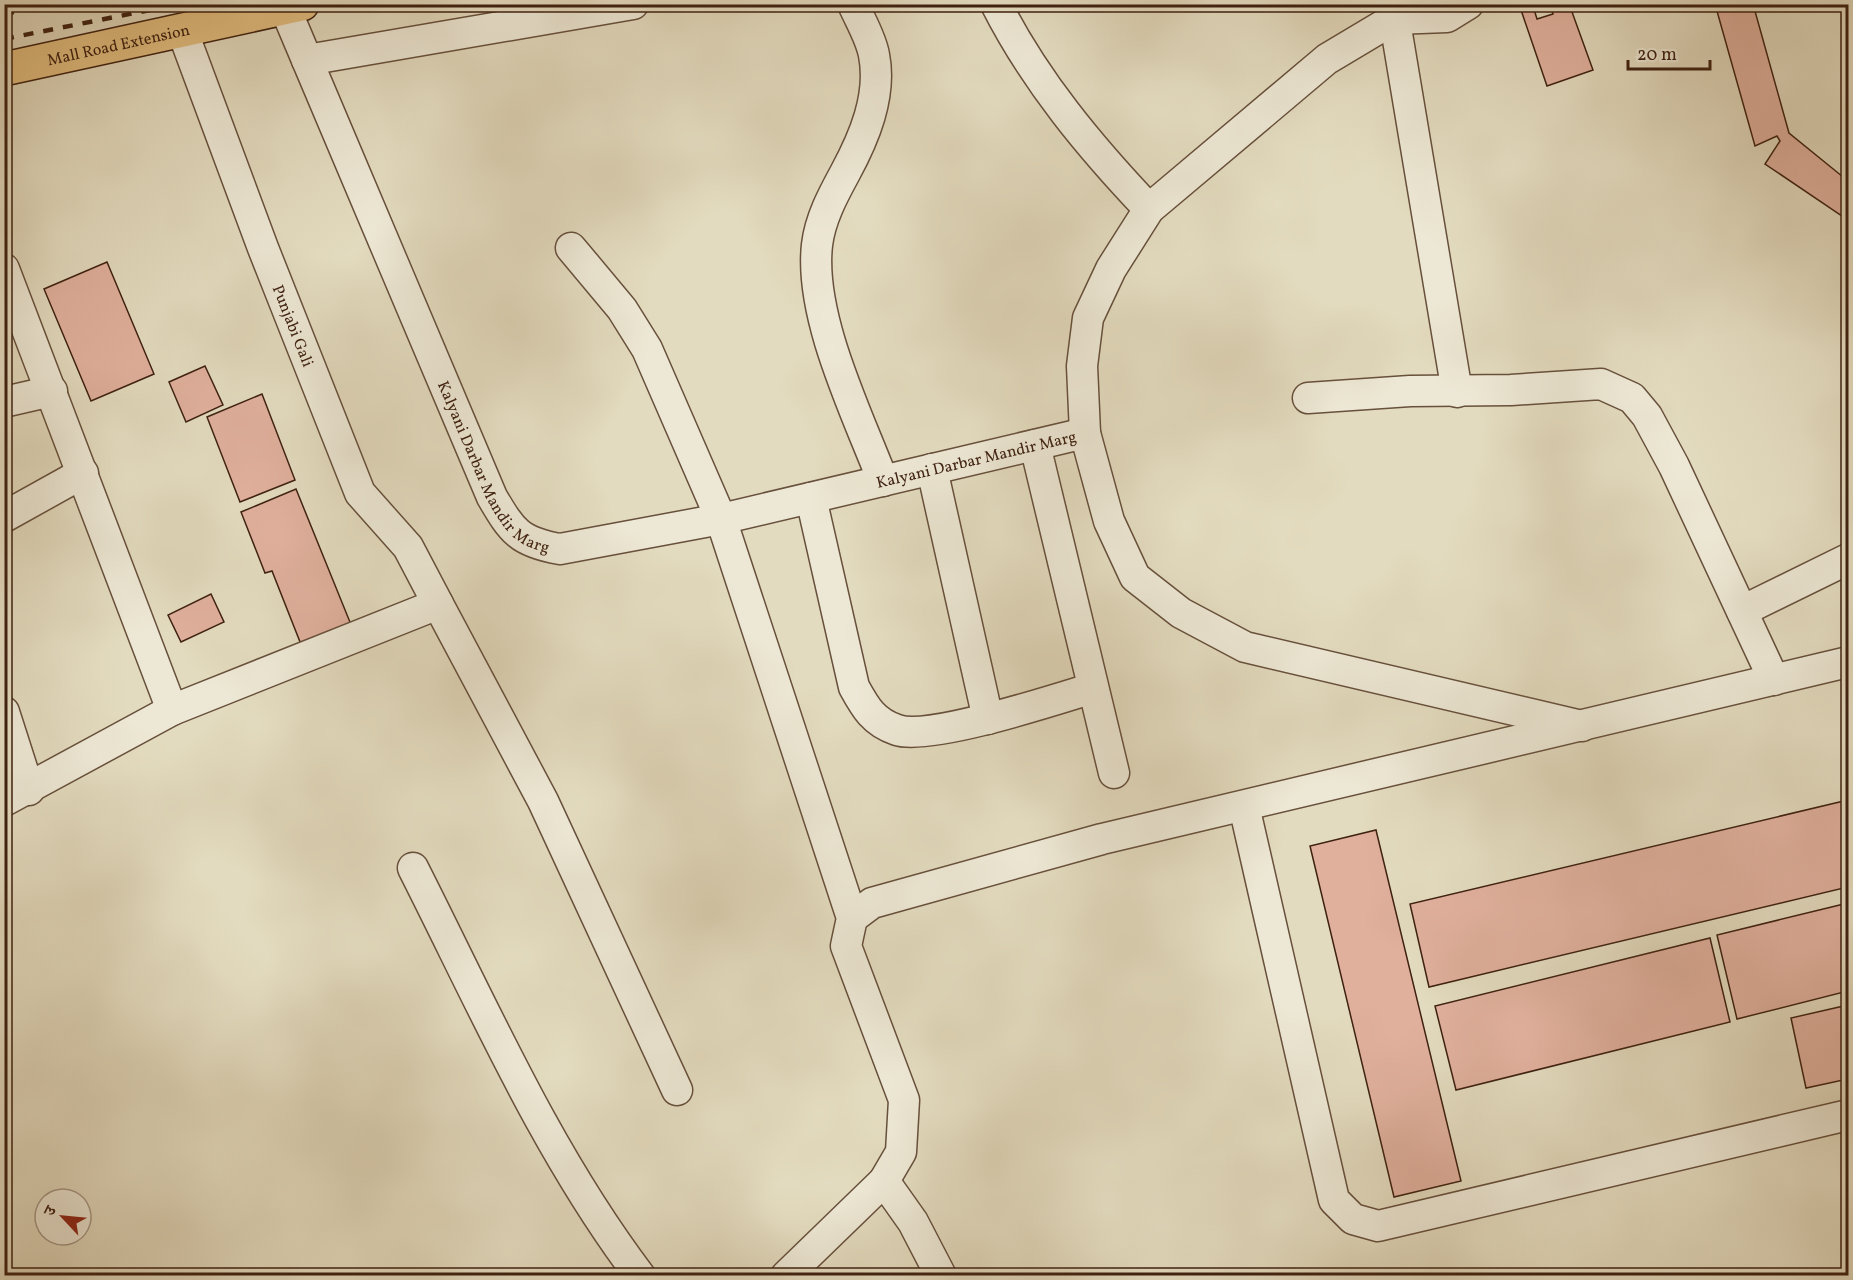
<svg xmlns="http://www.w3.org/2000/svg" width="1853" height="1280" font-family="Vollkorn,'Noto Serif Devanagari',serif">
	<rect width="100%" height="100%" fill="#e3dbbf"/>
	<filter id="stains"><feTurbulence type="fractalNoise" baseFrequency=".00333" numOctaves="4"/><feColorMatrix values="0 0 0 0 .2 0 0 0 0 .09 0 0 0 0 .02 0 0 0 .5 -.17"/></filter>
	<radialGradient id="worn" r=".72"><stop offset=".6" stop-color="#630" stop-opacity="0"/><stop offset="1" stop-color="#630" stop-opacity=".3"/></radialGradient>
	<!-- building -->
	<g fill="#e0b09d" stroke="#3e2111" stroke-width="1.5">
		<path d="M1550 4H1577L1579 9 1572 12 1593 70 1547 86 1521 10 1533 6 1537 19 1553 14Z"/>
		<path d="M1715 4H1753L1789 133 1848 181V220L1765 164 1780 141 1777 136 1755 146Z"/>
		<path d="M107 262 154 374 91 401 44 289Z"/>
		<path d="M205 366 223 405 186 422 169 382Z"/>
		<path d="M262 394 295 480 240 502 207 417Z"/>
		<path d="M296 489 354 632 304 652 272 571 265 573 241 512Z"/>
		<path d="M211 594 224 622 181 642 168 615Z"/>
		<path d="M1848 800V887L1429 987 1410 904Z"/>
		<path d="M1376 830 1461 1181 1394 1197 1310 846Z"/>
		<path d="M1848 903V991L1737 1019 1717 935Z"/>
		<path d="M1710 938 1730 1022 1456 1090 1435 1006Z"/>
		<path d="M1848 1005V1079L1806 1088 1791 1018Z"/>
	</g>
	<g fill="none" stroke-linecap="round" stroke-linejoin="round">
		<defs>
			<g id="minor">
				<path d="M853 4C860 20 871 38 874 55 882 96 864 138 845 173 833 195 820 219 817 245 809 317 857 413 883 481"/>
				<path d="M996 4C1035 81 1090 147 1149 209"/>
				<path d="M1392 4 1457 392"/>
				<path d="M1468 4 1447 17 1394 19 1327 59 1149 209 1111 269 1088 318 1082 366 1085 433 1109 521 1135 577 1181 613 1245 647 1582 726"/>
				<path id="s1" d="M285 8 492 497C512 531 519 542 560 549L721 519 1085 433"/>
				<path id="s2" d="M182 30 263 248 360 493 408 547 438 604"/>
				<path d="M307 60 633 4"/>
				<path d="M571 248 622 309 647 349 721 519 852 918 846 946 904 1100 901 1152 884 1181 786 1276"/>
				<path d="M4 269 172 710 438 604 543 801 677 1090"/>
				<path d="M1308 398 1410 391 1511 390 1601 384 1632 398 1647 416 1674 466 1774 680"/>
				<path d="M4 402 52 391"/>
				<path d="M1035 445 1114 773"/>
				<path d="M932 469 988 719"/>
				<path d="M811 498 854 687C865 707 873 722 897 730 929 741 1057 699 1093 688"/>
				<path d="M4 517 83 473"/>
				<path d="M1742 611 1848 559"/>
				<path d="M4 712 29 790"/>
				<path d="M4 801 172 710"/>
				<path d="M1244 806 1334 1200 1353 1219 1378 1226 1848 1115"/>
				<path d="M413 868C483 1006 546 1152 640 1276"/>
				<path d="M852 918 872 903 1102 839 1848 662"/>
				<path d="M884 1181 913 1222 941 1276"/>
			</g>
			<g id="major">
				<path id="s3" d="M4 69 302 4"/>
			</g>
		</defs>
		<!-- minor casing -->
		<use href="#minor" stroke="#67503c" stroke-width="33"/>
		<!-- major casing -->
		<use href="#major" stroke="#3e2111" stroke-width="36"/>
		<!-- minor -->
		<use href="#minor" stroke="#ede8d5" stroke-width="30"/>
		<!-- major -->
		<use href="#major" stroke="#e2be80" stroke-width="33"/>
		<!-- rail -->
		<g stroke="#3e2111" stroke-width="4.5" stroke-dasharray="10 10" stroke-linecap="butt">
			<path d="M4 14 53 4"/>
			<path d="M4 39 180 4"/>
		</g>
	</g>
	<g text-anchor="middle" stroke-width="5" stroke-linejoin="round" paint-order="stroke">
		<!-- street labels -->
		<g font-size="16" fill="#3e2111" stroke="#ede8d5">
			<text dy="6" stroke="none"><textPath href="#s3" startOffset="117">Mall Road Extension</textPath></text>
			<text dy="6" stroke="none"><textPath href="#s2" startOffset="316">Punjabi Gali</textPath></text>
			<text dy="6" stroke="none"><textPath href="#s1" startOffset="1047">Kalyani Darbar Mandir Marg</textPath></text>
			<text dy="6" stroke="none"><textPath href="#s1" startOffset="508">Kalyani Darbar Mandir Marg</textPath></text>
		</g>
	</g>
	<!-- margin -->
	<rect width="1853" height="1280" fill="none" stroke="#e3dbbf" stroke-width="24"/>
	<rect x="6" y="6" width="1841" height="1268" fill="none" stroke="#3e2111" stroke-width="3"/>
	<rect x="12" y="12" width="1829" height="1256" fill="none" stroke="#3e2111" stroke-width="1.5"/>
	<!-- north arrow -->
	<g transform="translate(63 1217) rotate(296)"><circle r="28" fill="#ede8d5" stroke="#a79887" stroke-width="1.5"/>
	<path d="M0-4.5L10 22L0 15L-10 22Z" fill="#8f2418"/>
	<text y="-9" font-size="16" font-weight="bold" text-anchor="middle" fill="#3e2111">उ</text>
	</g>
	<!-- scale -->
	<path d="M1628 60v9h82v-9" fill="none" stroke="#3e2111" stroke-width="3"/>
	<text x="1637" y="60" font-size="18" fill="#3e2111" stroke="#ede8d5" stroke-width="4.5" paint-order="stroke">20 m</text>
	<rect width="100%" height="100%" filter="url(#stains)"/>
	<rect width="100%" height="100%" fill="url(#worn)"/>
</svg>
